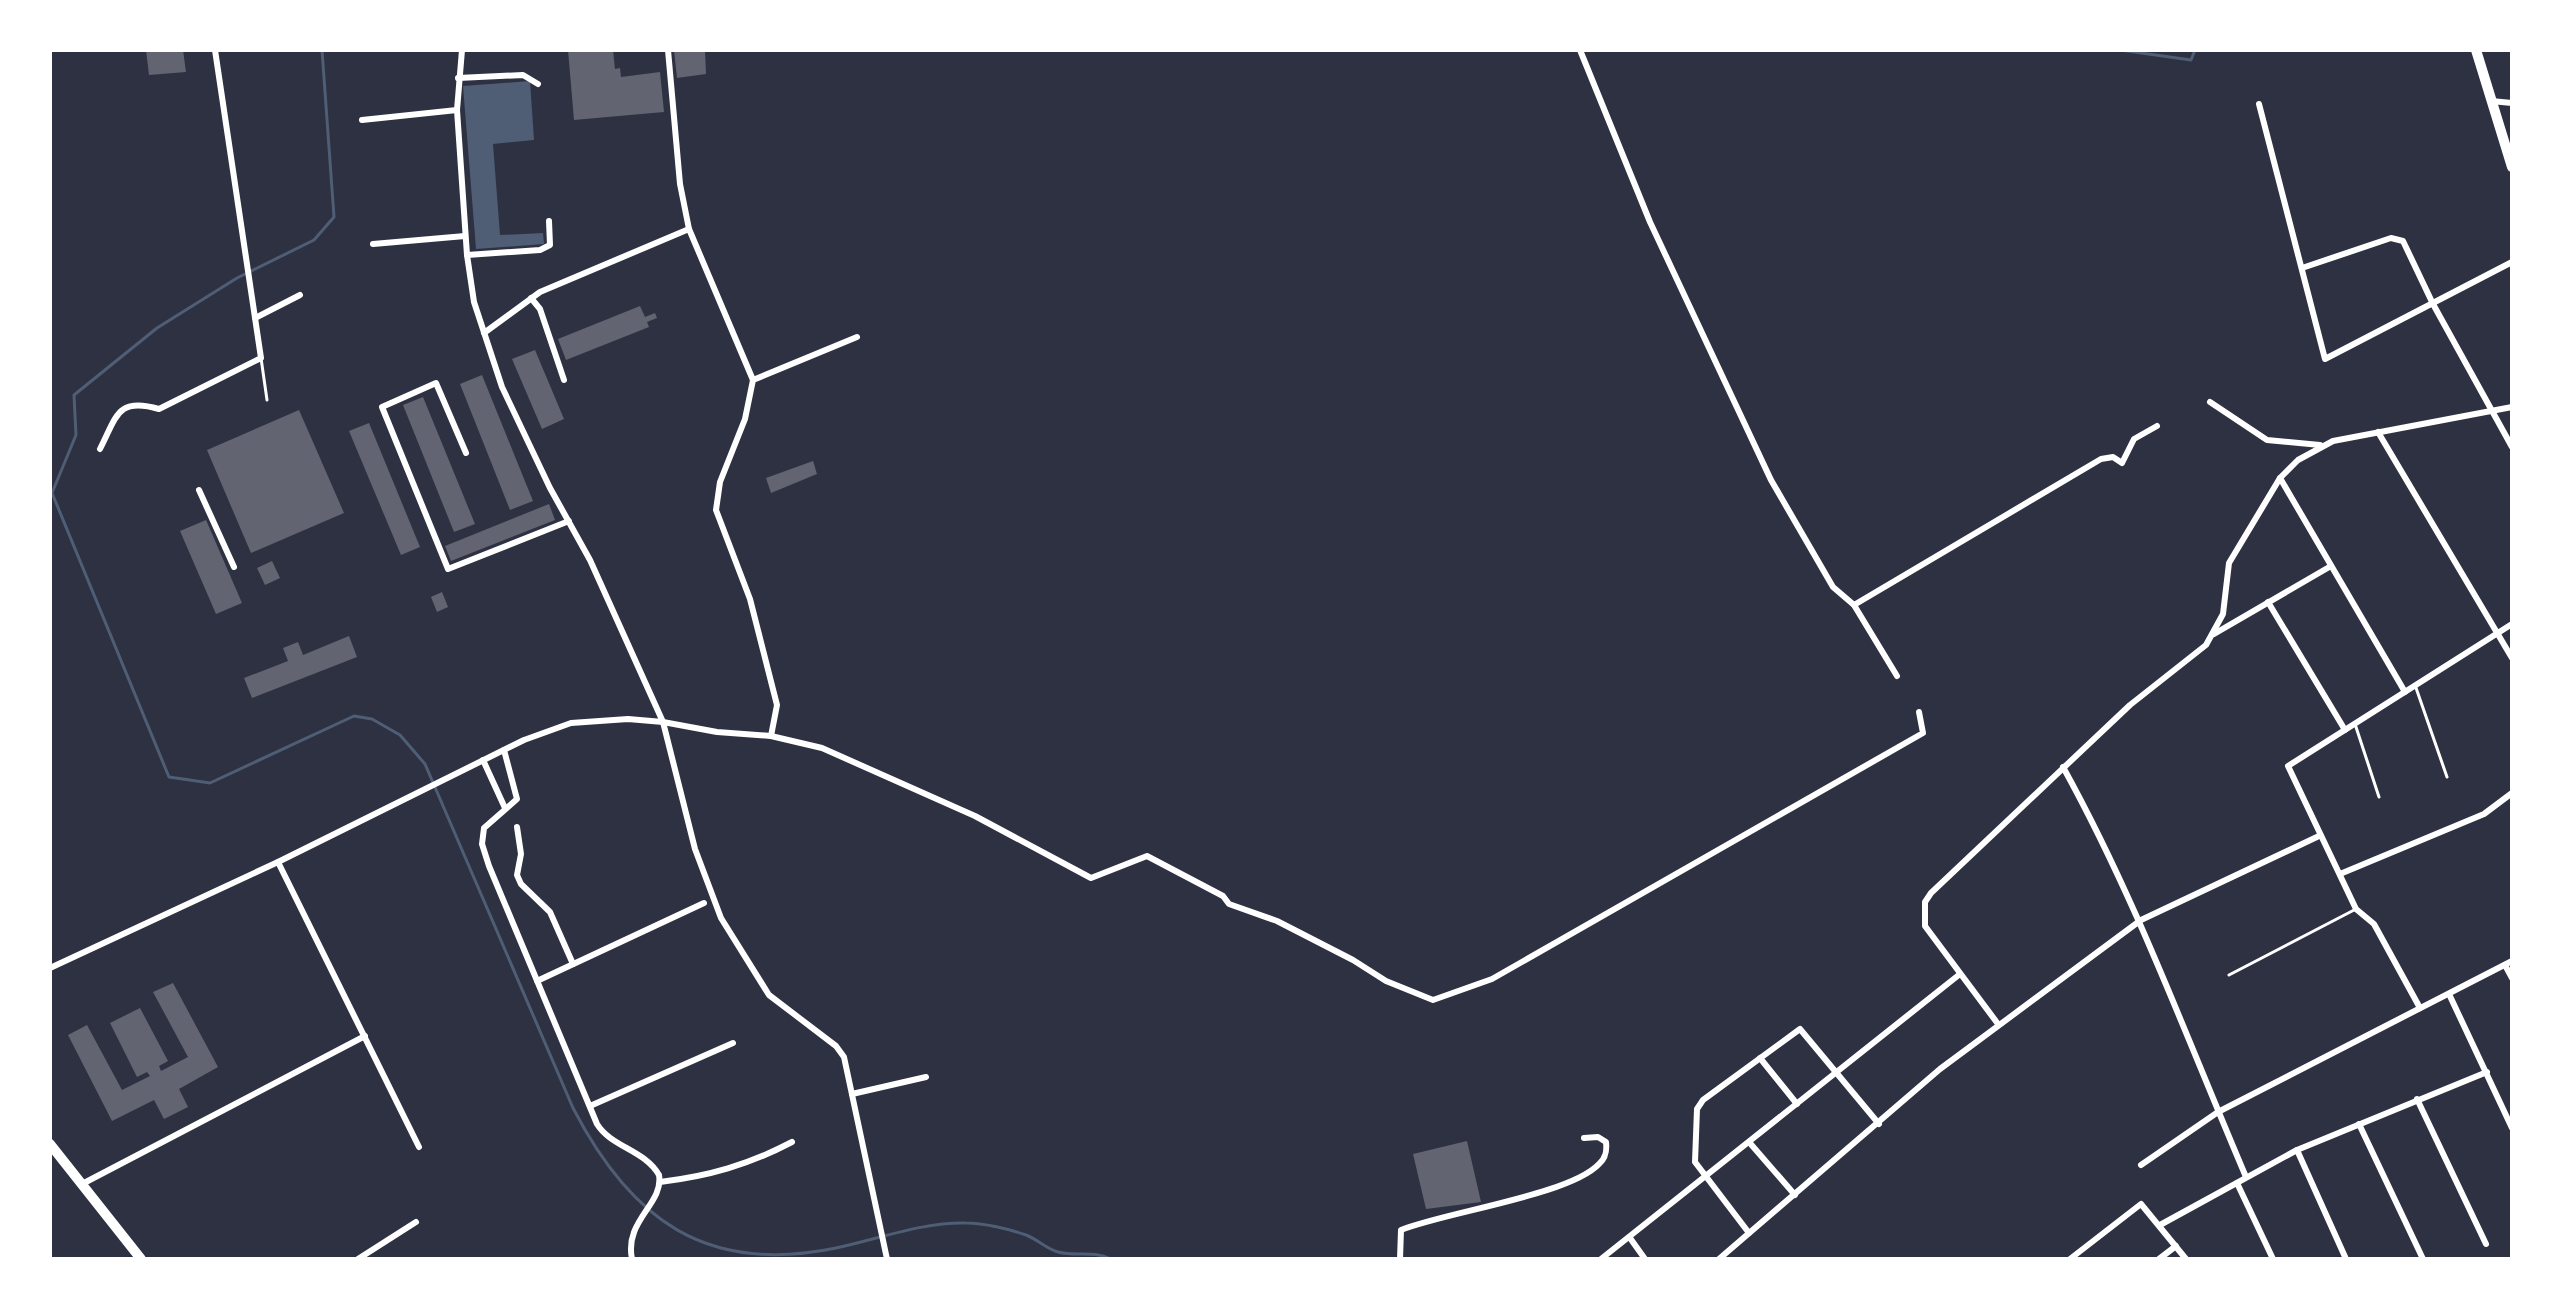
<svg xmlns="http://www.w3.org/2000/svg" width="2562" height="1309" font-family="Signika,sans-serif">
	<rect width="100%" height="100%" fill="#2d3142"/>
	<!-- water -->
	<path fill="#4f5d75" d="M530 81 534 140 493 144 500 235 543 233 544 244 476 249 463 86Z"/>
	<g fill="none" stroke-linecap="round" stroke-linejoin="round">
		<!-- stream -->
		<g stroke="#4f5d75" stroke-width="3">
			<path d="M322 50 334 217 314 240 237 278 157 328 74 395 76 435 52 493 169 777 210 783 354 716 372 719 400 735 425 764 573 1108C631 1220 706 1275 836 1248 879 1239 922 1222 966 1223 984 1223 1009 1229 1026 1235 1037 1239 1047 1249 1058 1252 1076 1257 1093 1250 1111 1259"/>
			<path d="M2120 50 2191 60 2195 50"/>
		</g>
	</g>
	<!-- building -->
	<g fill="#626471">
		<path d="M146 50H183L186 72 149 75Z"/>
		<path d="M568 50H613L615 69 620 68 621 77 660 72 664 112 574 120Z"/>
		<path d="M674 50H705L706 74 677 78Z"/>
		<path d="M640 306 645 317 655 313 657 318 647 322 649 327 566 360 558 339Z"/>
		<path d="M535 350 564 419 542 429 512 359Z"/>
		<path d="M482 375 533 501 510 510 460 384Z"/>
		<path d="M423 397 475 524 454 532 403 405Z"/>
		<path d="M299 410 344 513 251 553 207 450Z"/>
		<path d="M369 423 420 547 401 555 349 431Z"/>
		<path d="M813 461 817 474 771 493 766 478Z"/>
		<path d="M549 504 555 520 451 561 445 546Z"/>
		<path d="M206 520 242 603 216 614 180 531Z"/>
		<path d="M272 561 280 578 265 585 257 568Z"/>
		<path d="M442 592 448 607 437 612 431 597Z"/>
		<path d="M349 636 357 657 252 698 244 678 288 661 283 648 298 642 303 655Z"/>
		<path d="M173 983 218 1067 179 1089 188 1107 164 1119 154 1100 112 1121 68 1035 87 1025 122 1090 150 1076 147 1072 137 1077 110 1023 140 1008 168 1061 159 1066 161 1071 188 1057 153 992Z"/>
		<path d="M1467 1141 1481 1202 1426 1209 1413 1154Z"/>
	</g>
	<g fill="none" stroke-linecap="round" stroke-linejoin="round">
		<!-- service -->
		<g stroke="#fff" stroke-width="3">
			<path d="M261 358 267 400"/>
			<path d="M2415 685 2447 777"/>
			<path d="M2355 724 2379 797"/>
			<path d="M2229 975 2356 909"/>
		</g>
		<!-- minor -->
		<g stroke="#fff" stroke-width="6">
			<path d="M462 50 457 110 467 255 474 302 502 387 550 488 590 560 663 722 695 849 721 918 769 995 836 1046 844 1057 887 1259"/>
			<path d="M668 50 680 184 689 229 753 380"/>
			<path d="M1580 50 1650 222 1771 480 1833 587 1854 605 1897 676"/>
			<path d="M458 78 523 75 538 84"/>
			<path d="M2491 101 2512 103"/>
			<path d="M2259 104 2325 359 2512 262"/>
			<path d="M362 120 457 110"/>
			<path d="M373 244 465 236"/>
			<path d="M467 255 540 250 550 245 549 221"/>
			<path d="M2302 268 2391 238 2403 241 2433 304 2512 447"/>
			<path d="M531 298 540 309 564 380"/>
			<path d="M255 318 300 295"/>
			<path d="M484 333 540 292 689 229"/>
			<path d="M2210 402 2267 440 2320 445"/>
			<path d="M2378 432 2512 658"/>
			<path d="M100 449C117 416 117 397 159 409L261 358 215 50"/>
			<path d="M466 453 436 383 382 407 448 569 569 521"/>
			<path d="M2280 478 2405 692"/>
			<path d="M199 490 234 567"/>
			<path d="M2268 602 2345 730"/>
			<path d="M1854 605 2101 459 2113 457 2122 463 2134 439 2157 426"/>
			<path d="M2214 634 2331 566"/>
			<path d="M771 736 777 705 750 599 716 510 720 482 745 419 753 380 857 337"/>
			<path d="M504 750 517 799 484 828 482 844 489 866 597 1124C611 1147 645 1150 659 1175 664 1204 624 1220 632 1259"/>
			<path d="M483 760 505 808"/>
			<path d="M2063 767C2136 899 2187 1039 2246 1177"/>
			<path d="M517 827 521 854 517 875 521 884 550 912 573 964"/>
			<path d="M278 862 419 1147"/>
			<path d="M2340 874 2484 814 2512 793"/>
			<path d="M2505 965 2512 978"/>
			<path d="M50 968 278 862 524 740 571 723 628 719 663 722 717 732 771 736 822 748 975 816 1091 878 1147 856 1223 896 1229 904 1277 921 1353 960 1386 981 1433 1000 1492 979 1923 733 1919 712"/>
			<path d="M537 981 704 903"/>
			<path d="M2449 994 2512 1128"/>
			<path d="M2420 1008 2374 924 2356 909 2288 766 2512 624"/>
			<path d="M1998 1024 1925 926V902L1931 893 2130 705 2206 645 2223 614 2229 563 2280 478 2298 460 2333 441 2512 407"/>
			<path d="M1760 1058 1797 1104"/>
			<path d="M852 1094 926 1077"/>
			<path d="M2417 1099 2486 1244"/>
			<path d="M590 1106 733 1043"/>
			<path d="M2359 1124 2423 1259"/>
			<path d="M1749 1142 1795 1195"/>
			<path d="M2297 1150 2346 1259"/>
			<path d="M2141 1165 2218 1112 2512 961"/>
			<path d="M660 1182C709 1176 748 1165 792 1142"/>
			<path d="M84 1183 365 1036"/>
			<path d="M2237 1183 2273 1259"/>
			<path d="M2160 1225 2297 1150 2487 1072"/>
			<path d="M1749 1233 1695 1162 1697 1109 1703 1100 1800 1029 1879 1124"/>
			<path d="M1630 1238 1645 1259"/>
			<path d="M358 1259 416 1222"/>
			<path d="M1400 1259 1401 1230C1446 1212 1570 1195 1599 1164 1606 1158 1607 1151 1606 1142L1598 1137 1584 1138"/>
			<path d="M1601 1259 1960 974"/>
			<path d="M1719 1259 1940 1069 2141 920 2319 836"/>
			<path d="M2070 1259 2141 1204 2186 1259"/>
			<path d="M2159 1259 2176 1246"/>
		</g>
		<!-- primary -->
		<g stroke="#fff" stroke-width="10">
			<path d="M2476 50 2512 167"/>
			<path d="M50 1144 141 1259"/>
		</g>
	</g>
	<!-- border -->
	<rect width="2562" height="1309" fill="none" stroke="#ffffff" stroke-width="104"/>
</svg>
